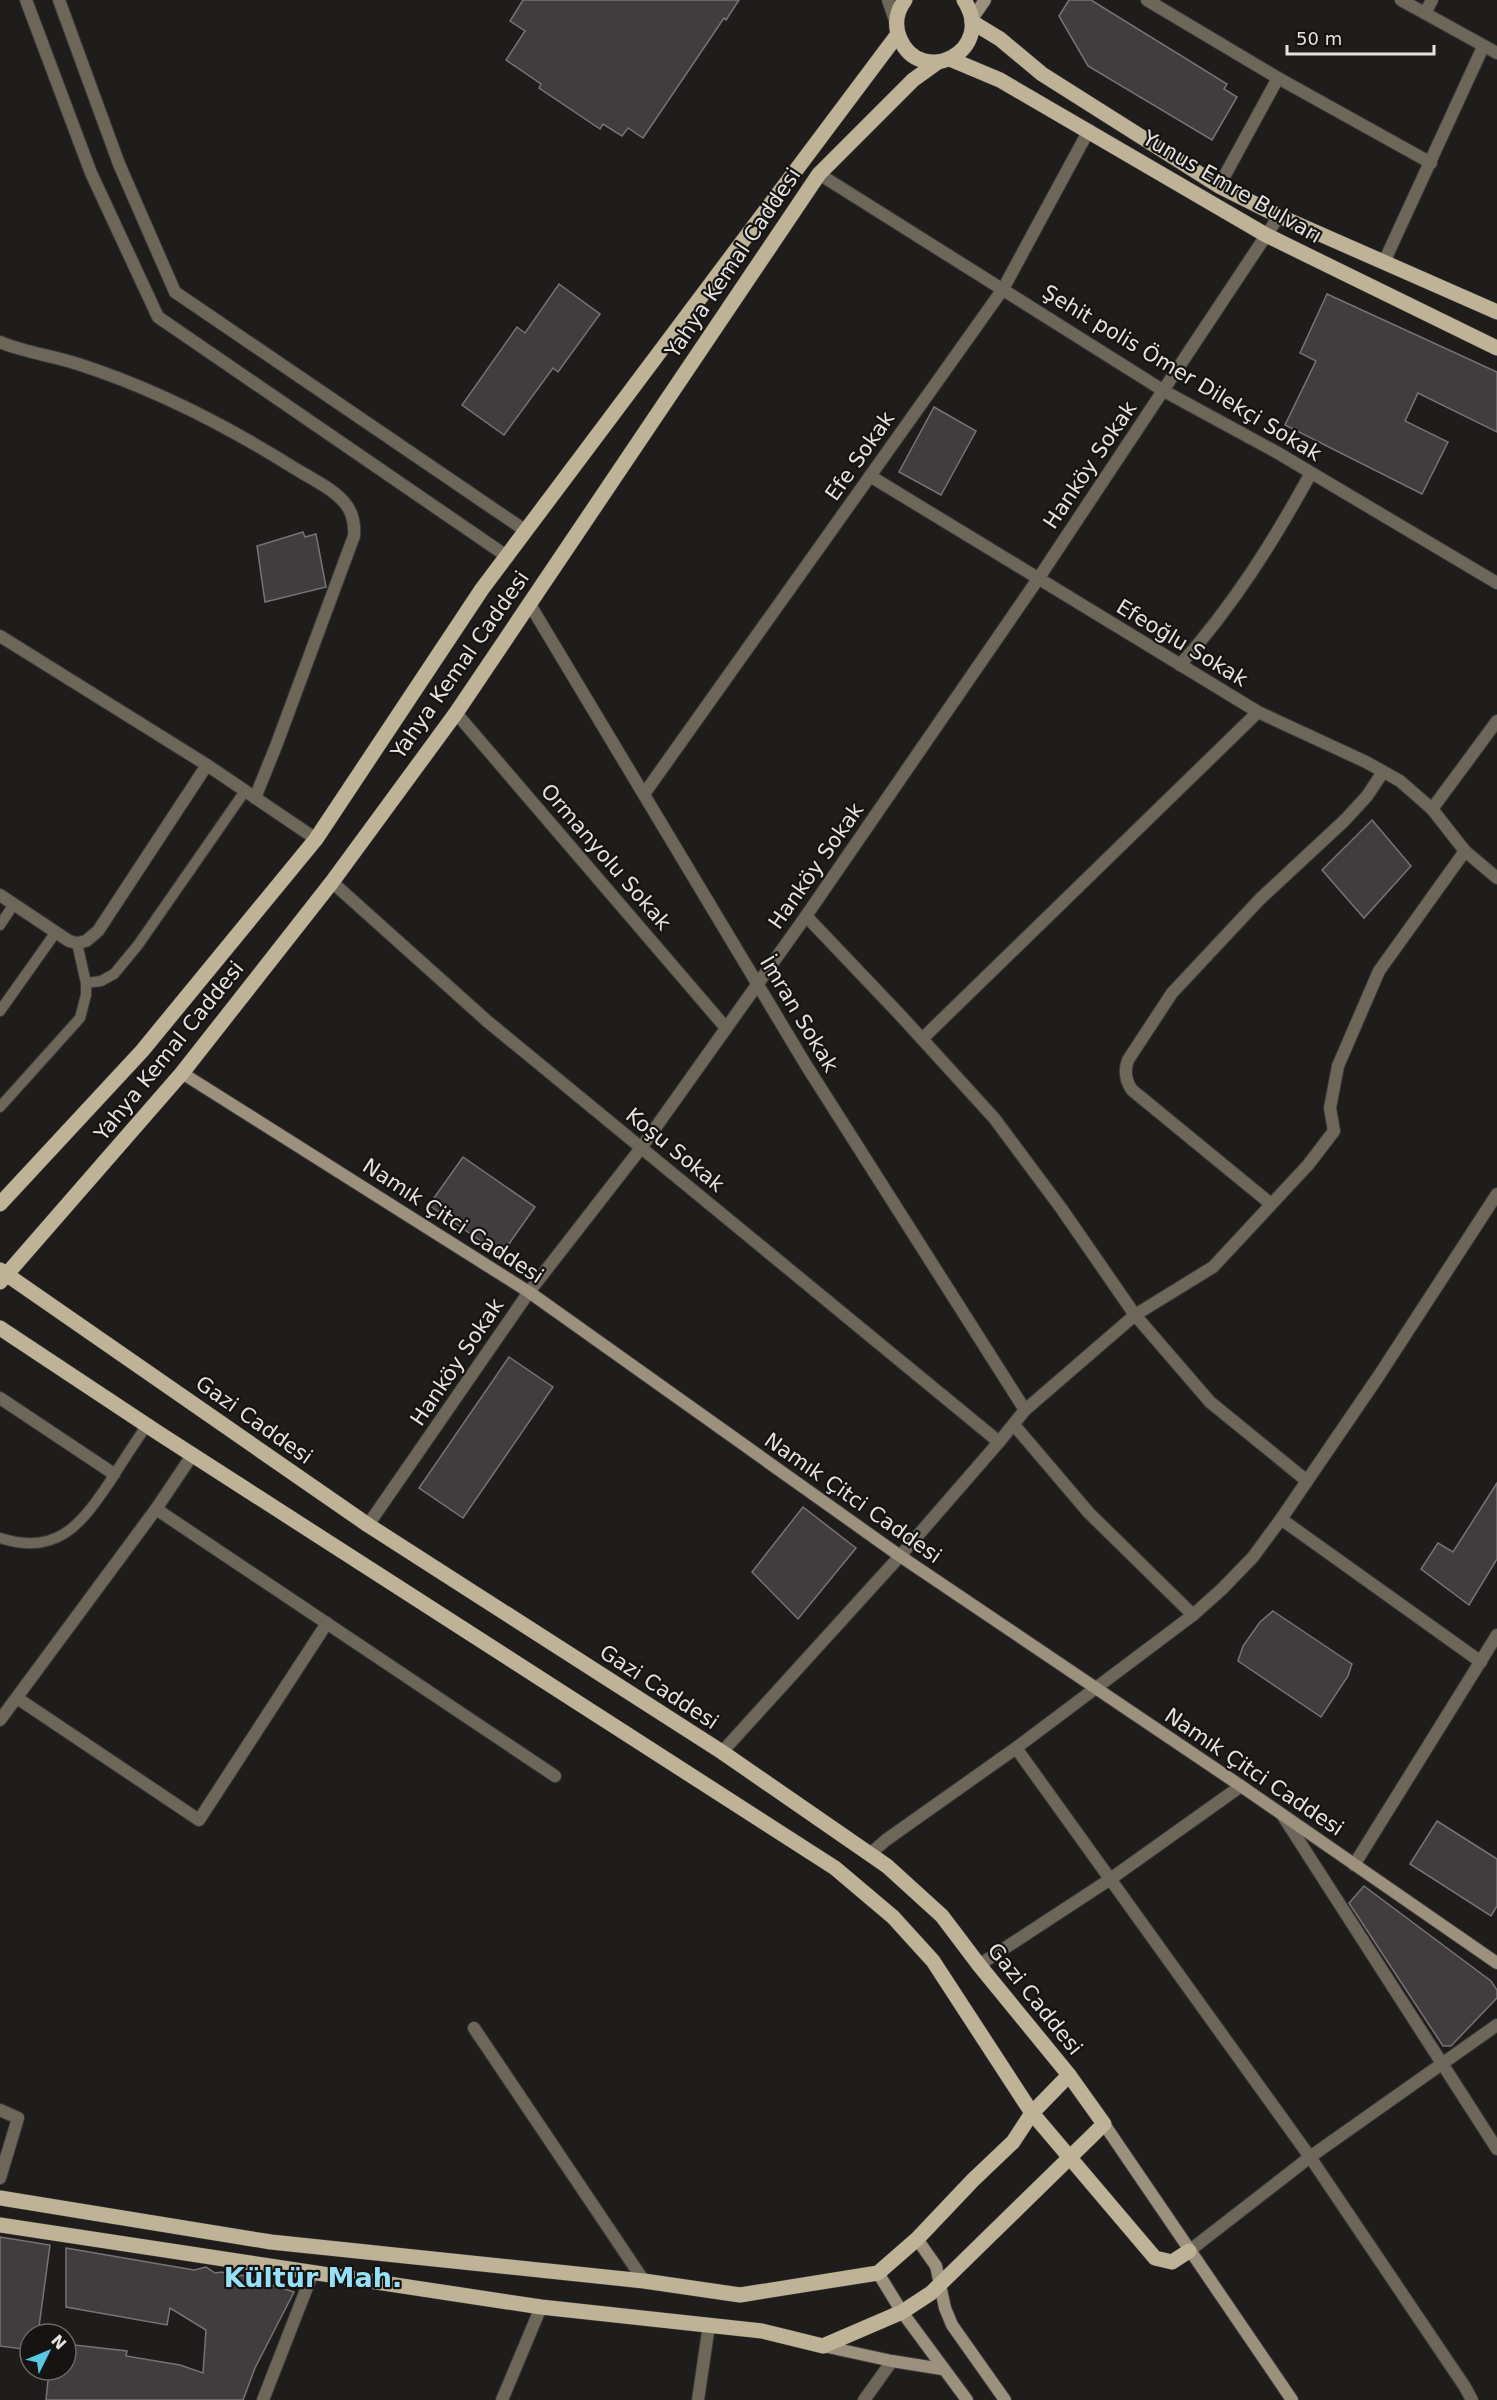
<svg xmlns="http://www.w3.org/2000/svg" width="1497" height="2400" font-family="'DejaVu Sans',sans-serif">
	<rect width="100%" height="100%" fill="#1f1d1b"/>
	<!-- building -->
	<g fill="#413d3e" stroke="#777374" stroke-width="1.5">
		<path d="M523 0H739L726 20 724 18 643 138 628 128 622 136 603 124 600 129 539 88 541 84 506 60 525 31 510 21Z"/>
		<path d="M1069 0H1091L1227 84 1224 89 1237 97 1212 140 1088 66 1059 16Z"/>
		<path d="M559 284 600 314 558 372 553 368 504 435 462 405 517 327 525 333Z"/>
		<path d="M1327 294 1497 372V432L1418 393 1405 421 1448 442 1422 494 1285 425 1316 361 1300 353Z"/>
		<path d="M934 407 976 431 941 495 899 472Z"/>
		<path d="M303 532 305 537 316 534 326 587 265 602 257 546Z"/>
		<path d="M1372 820 1411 866 1364 918 1322 870Z"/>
		<path d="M463 1157 535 1207 501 1255 429 1205Z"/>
		<path d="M509 1357 553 1387 463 1518 419 1488Z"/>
		<path d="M1497 1483V1559L1469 1605 1421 1569 1438 1543 1453 1552Z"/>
		<path d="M803 1507 856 1548 798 1619 752 1572Z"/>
		<path d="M1273 1611 1352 1664 1348 1676 1321 1717 1238 1661 1243 1646 1260 1622Z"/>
		<path d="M1437 1821 1497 1859V1906L1491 1916 1410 1864Z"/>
		<path d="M1364 1886 1491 1981 1497 1990V1998L1451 2046H1443L1349 1903Z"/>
		<path d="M0 2237 50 2245 38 2334H30V2350L0 2346Z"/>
		<path d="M66 2248 194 2270 206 2267 215 2273 222 2272 235 2277 242 2275 294 2292 255 2368 243 2400H46L49 2370H66V2344L127 2351 126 2356 180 2365 203 2373 206 2330 170 2308 167 2325 66 2307Z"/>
	</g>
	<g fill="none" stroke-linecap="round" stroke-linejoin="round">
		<defs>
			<g id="lane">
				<path d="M0 925 14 904"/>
				<path d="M86 983 101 981 114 974 138 945 245 791"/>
				<path d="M0 1011 56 932"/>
				<path d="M0 1107 80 1018 86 995V983L77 943"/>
				<path d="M0 1538C56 1556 80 1526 109 1483 121 1464 134 1444 147 1425"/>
			</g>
			<g id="street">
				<path d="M26 0 91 173 158 317 508 557"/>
				<path d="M59 0 119 164 175 292 526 531"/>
				<path d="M888 0 896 23"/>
				<path d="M1147 0 1278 78 1431 163"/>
				<path d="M1401 0 1497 53"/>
				<path d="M1425 13 1432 0"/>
				<path d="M819 174 1164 391 1278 453 1497 583"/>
				<path d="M1219 186 1278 78"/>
				<path d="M1384 262 1483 47"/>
				<path d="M0 342C23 352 54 356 78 364 156 389 231 428 299 471 314 480 333 489 344 502 352 511 355 523 354 536L276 746 255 798"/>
				<path d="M870 476 1258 712 1366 762 1400 781 1432 809 1465 851 1497 878"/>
				<path d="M529 603 806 1065 1025 1410"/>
				<path d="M0 636 207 765 316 839"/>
				<path d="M1180 665C1233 606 1273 542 1311 473"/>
				<path d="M456 713 726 1028"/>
				<path d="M644 794 1003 289 1089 130"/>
				<path d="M1432 809 1497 721"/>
				<path d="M332 882 487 1021 999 1442"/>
				<path d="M0 895 69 941 77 943 86 941 98 931 207 765"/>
				<path d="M806 916 902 1017 994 1118 1061 1208 1135 1315 1210 1402 1307 1481"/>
				<path d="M922 1039 1258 712"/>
				<path d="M1271 1204 1132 1090C1125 1080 1124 1071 1128 1060L1172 993 1260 899 1345 820 1367 796 1383 772"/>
				<path d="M0 1398 114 1474"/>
				<path d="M1014 1425 1089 1513 1193 1615"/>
				<path d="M156 1509 555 1776"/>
				<path d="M1281 1519 1481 1662"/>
				<path d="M368 1525 529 1292 641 1148 806 916 1038 579 1279 216"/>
				<path d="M17 1698 199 1820 327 1623"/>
				<path d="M0 1720 156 1509 193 1454"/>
				<path d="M1016 1748 1310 2157 1465 2387 1472 2400"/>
				<path d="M722 1752 900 1556 999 1442 1025 1410 1135 1315 1213 1267 1308 1165 1334 1131 1330 1108 1338 1066 1379 971 1465 851"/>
				<path d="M1283 1816 1497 2149"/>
				<path d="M870 1854 886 1840 1016 1748 1193 1615 1222 1589 1253 1557 1281 1519 1378 1377 1497 1194"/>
				<path d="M1354 1865 1497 1635"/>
				<path d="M979 1965 1109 1880 1241 1786"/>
				<path d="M474 2028 644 2281"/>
				<path d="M0 2110 18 2118 0 2178"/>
				<path d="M1189 2251 1310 2157 1497 2025"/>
				<path d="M263 2400 313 2272"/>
				<path d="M502 2400 541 2307"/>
				<path d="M698 2400 709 2325"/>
				<path d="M864 2400 892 2361"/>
			</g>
			<g id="secondary">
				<path d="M972 19 985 0"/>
				<path d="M182 1073 529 1292 900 1556 1241 1786 1497 1963"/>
				<path d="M1104 2124 1292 2400"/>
				<path d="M917 2239 936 2266 945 2308 952 2325 1005 2400"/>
				<path d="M878 2273 902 2312 967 2400"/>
				<path d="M823 2346 892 2361 942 2369"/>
			</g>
			<g id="primary">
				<path d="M905 0C896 12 894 25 900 39 921 88 997 51 964 0"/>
				<path d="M972 22 1000 39 1042 74 1219 186 1279 216 1497 312"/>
				<path d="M950 59 1000 80 1266 235 1497 348"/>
				<path d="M0 1204 142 1051 316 839 482 589 898 34"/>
				<path d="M0 1270 368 1525 722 1752 887 1866 942 1916 979 1965 1069 2075 1104 2124 931 2293 902 2312 823 2346 762 2331 541 2307 0 2225"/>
				<path d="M0 1282 182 1073 332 882 456 713 819 174 913 80 938 62"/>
				<path d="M0 1328 160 1434 835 1868 893 1917 933 1961 1032 2113 1155 2258 1172 2262 1189 2251"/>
				<path d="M0 2198 271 2242 644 2281 740 2295 878 2273 917 2239 973 2180 1013 2142 1032 2113 1069 2075"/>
			</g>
		</defs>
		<!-- lane casing -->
		<use href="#lane" stroke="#3b3937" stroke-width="12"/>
		<!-- street casing -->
		<use href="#street" stroke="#3b3937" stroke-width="14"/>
		<!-- secondary casing -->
		<use href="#secondary" stroke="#3b3937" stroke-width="14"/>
		<!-- primary casing -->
		<use href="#primary" stroke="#3b3937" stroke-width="16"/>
		<!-- lane -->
		<use href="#lane" stroke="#6d675a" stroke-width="10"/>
		<!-- street -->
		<use href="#street" stroke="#6d675a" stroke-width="12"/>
		<!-- secondary -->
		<use href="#secondary" stroke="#9b917d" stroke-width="12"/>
		<!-- primary -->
		<use href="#primary" stroke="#beb297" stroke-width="15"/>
	</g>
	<g text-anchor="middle" stroke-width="4.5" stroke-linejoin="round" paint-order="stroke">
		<!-- street labels -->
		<g font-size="21" fill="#e4e3e1" stroke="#161412">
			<text transform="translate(1232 187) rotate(30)" y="7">Yunus Emre Bulvarı</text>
			<text transform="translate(733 263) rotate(-56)" y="7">Yahya Kemal Caddesi</text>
			<text transform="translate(1182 373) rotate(31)" y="7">Şehit polis Ömer Dilekçi Sokak</text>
			<text transform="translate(860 456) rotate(-55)" y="7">Efe Sokak</text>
			<text transform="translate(1090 465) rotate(-56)" y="7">Hanköy Sokak</text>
			<text transform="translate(1182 643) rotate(31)" y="7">Efeoğlu Sokak</text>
			<text transform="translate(460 665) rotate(-55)" y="7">Yahya Kemal Caddesi</text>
			<text transform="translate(606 857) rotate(49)" y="7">Ormanyolu Sokak</text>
			<text transform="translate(816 866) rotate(-55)" y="7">Hanköy Sokak</text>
			<text transform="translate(799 1014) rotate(59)" y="7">İmran Sokak</text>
			<text transform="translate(169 1051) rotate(-51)" y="7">Yahya Kemal Caddesi</text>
			<text transform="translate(675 1150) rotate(39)" y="7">Koşu Sokak</text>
			<text transform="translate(453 1221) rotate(33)" y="7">Namık Çitci Caddesi</text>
			<text transform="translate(457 1362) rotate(-56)" y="7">Hanköy Sokak</text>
			<text transform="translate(254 1420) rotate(35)" y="7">Gazi Caddesi</text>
			<text transform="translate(853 1498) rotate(35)" y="7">Namık Çitci Caddesi</text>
			<text transform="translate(659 1687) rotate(33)" y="7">Gazi Caddesi</text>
			<text transform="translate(1254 1772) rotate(34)" y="7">Namık Çitci Caddesi</text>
			<text transform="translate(1035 1999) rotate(51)" y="7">Gazi Caddesi</text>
		</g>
		<!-- district labels -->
		<g font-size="27" font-weight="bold" fill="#96e1f7" stroke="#161412">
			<text x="313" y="2287">Kültür Mah.</text>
		</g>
	</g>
	<!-- north arrow -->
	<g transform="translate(48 2352) rotate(47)"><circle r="28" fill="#161412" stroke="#686765" stroke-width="1.5"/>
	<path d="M0-4.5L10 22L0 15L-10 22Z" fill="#59c8e5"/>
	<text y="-9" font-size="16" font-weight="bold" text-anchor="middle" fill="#e4e3e1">N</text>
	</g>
	<!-- scale -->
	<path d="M1287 45v9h147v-9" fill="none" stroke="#e4e3e1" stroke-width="3"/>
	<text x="1296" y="45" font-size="18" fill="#e4e3e1" stroke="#161412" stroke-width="4.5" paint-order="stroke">50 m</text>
</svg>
